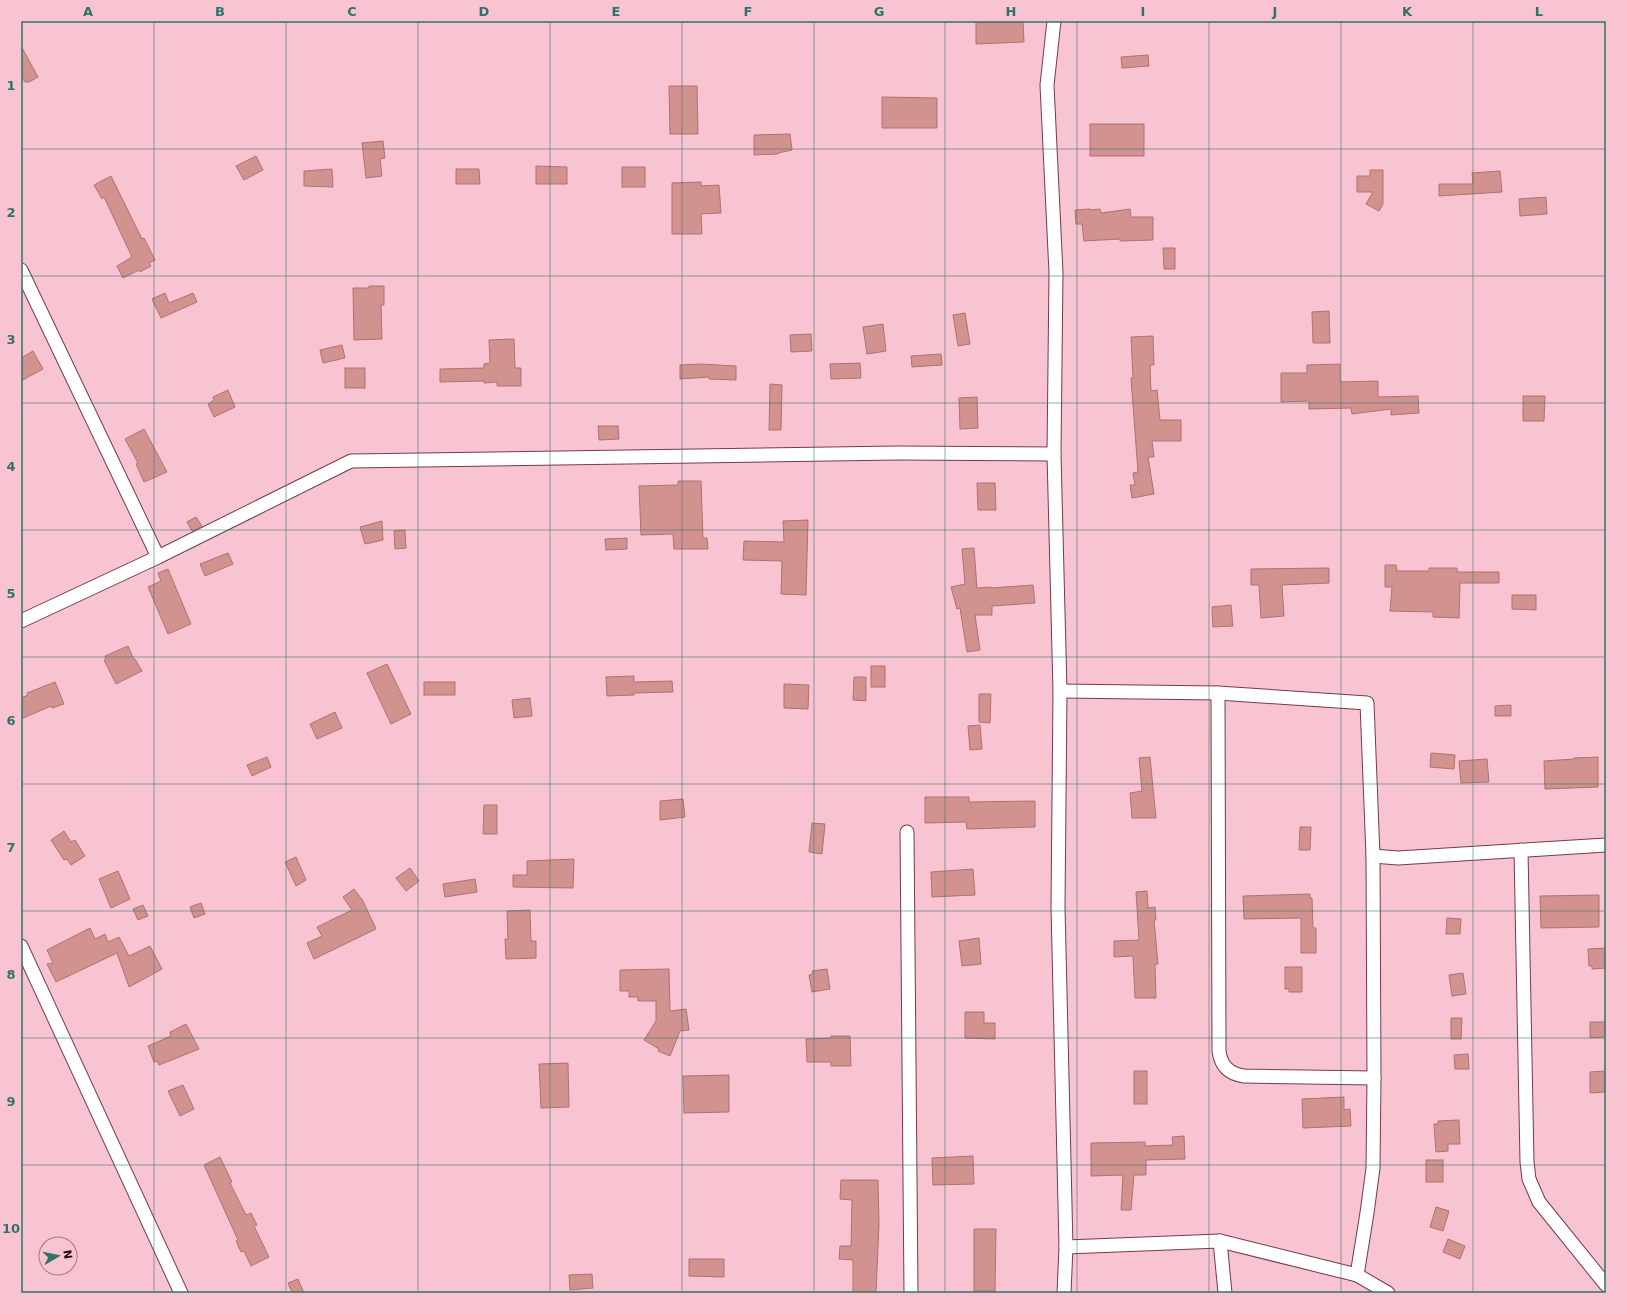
<svg xmlns="http://www.w3.org/2000/svg" width="1627" height="1314" font-family="'DejaVu Sans',sans-serif">
	<rect width="100%" height="100%" fill="#f9c4d1"/>
	<!-- building -->
	<g fill="#d2928f" stroke="#af7270">
		<path d="M976 21H1023L1024 42 976 44Z"/>
		<path d="M21 46 38 77 29 82H25L21 76Z"/>
		<path d="M1148 55 1149 66 1122 68 1121 57Z"/>
		<path d="M669 86H697L698 134H670Z"/>
		<path d="M882 97 937 98V128H882Z"/>
		<rect x="1090" y="124" width="54" height="32"/>
		<path d="M790 134 792 150 778 153V154L754 155V135Z"/>
		<path d="M383 141 385 158 380 159 382 176 366 178 362 143Z"/>
		<path d="M256 156 263 170 244 180 236 166Z"/>
		<path d="M536 166 567 167V184H536Z"/>
		<rect x="622" y="167" width="23" height="20"/>
		<path d="M332 169 333 187 304 186V171Z"/>
		<path d="M456 169H479L480 184H456Z"/>
		<path d="M1370 170H1383V204L1379 211 1366 204 1373 192H1357V176H1370Z"/>
		<path d="M1500 171 1502 192 1439 196V184H1473L1472 173Z"/>
		<path d="M111 176 142 239 144 238 155 260 149 263 151 266 140 272 139 270 123 278 117 266 132 257 104 197 102 199 94 185Z"/>
		<path d="M701 182V186L719 185 721 213 701 214 702 234H672V183Z"/>
		<path d="M1546 197 1547 214 1520 216 1519 199Z"/>
		<path d="M1090 209V210L1100 209 1101 213 1130 209 1131 217H1153V240L1120 241V239L1084 241 1082 224H1076L1075 210Z"/>
		<path d="M1163 248H1175V269H1164Z"/>
		<path d="M369 286H384V305H381L382 339 354 340 353 288H369Z"/>
		<path d="M165 293 169 303 193 293 197 302 161 318 152 299Z"/>
		<path d="M1329 311 1330 343H1313L1312 312Z"/>
		<path d="M965 313 970 344 958 346 953 315Z"/>
		<path d="M883 324 886 351 867 354 863 327Z"/>
		<path d="M811 334 812 351 791 352 790 335Z"/>
		<path d="M1153 336 1154 365H1150L1151 391 1157 390 1160 420H1181V441H1152L1154 457H1148L1154 494 1132 498 1130 485H1135L1133 473 1138 472 1131 378H1133L1131 337Z"/>
		<path d="M514 339 515 368H521V386H497V382L484 383V381L440 382V369L484 368V364L490 363 489 340Z"/>
		<path d="M342 345 345 358 323 363 320 350Z"/>
		<path d="M33 351 43 369 21 381V358Z"/>
		<path d="M941 354 942 365 912 367 911 356Z"/>
		<path d="M860 363 861 378 831 379 830 364Z"/>
		<path d="M701 364 736 366V380L709 379V377L680 379V365Z"/>
		<path d="M1340 364V382L1378 381V397L1418 396 1419 413 1391 415V409L1352 414 1351 408 1309 409V401L1281 402V373H1307V365Z"/>
		<rect x="345" y="368" width="20" height="20"/>
		<path d="M770 384 782 385 781 430H769Z"/>
		<path d="M228 390 235 407 214 417 208 404 214 400 213 397Z"/>
		<path d="M1523 396H1545L1544 421H1523Z"/>
		<path d="M977 397 978 428 960 429 959 398Z"/>
		<path d="M598 426H618L619 439 599 440Z"/>
		<path d="M144 429 167 472 144 482 136 464 138 463 125 439Z"/>
		<path d="M678 481H701L703 538H707L708 549H674L673 534 641 535 639 486 678 485Z"/>
		<path d="M977 483H995L996 510H978Z"/>
		<path d="M196 517 202 526 192 531 187 522Z"/>
		<path d="M808 520 806 595 781 594 782 561 743 560 744 541 784 542 783 521Z"/>
		<path d="M382 521 383 540 365 544 360 527Z"/>
		<path d="M405 530 406 548 395 549 394 531Z"/>
		<path d="M627 538V549L606 550 605 539Z"/>
		<path d="M974 548 977 588 991 587V588L1033 585 1035 603 992 606V615H975L980 650 967 652 960 608 957 609 951 587 965 584 962 549Z"/>
		<path d="M228 553 233 564 205 576 200 564Z"/>
		<path d="M1385 565H1396L1397 571H1429V568H1457V572H1499V583H1460L1459 618 1433 617V612L1390 611 1392 587H1385Z"/>
		<path d="M1329 568V583L1282 585 1284 616 1261 618 1259 585H1251V569Z"/>
		<path d="M168 569 191 624 168 634 148 587 161 581 158 573Z"/>
		<path d="M1512 595H1536V610L1512 609Z"/>
		<path d="M1231 605 1233 626 1213 627 1212 607Z"/>
		<path d="M128 646 134 660 135 659 142 671 116 684 104 660 106 659 105 656Z"/>
		<path d="M387 664 411 714 391 724 367 673Z"/>
		<rect x="871" y="666" width="14" height="21"/>
		<path d="M634 676V682L672 681 673 692 634 693V695L607 696 606 677Z"/>
		<path d="M854 677H866V701L853 700Z"/>
		<path d="M55 682 64 704 52 708 51 706 21 719V698L28 695 27 693Z"/>
		<rect x="424" y="682" width="31" height="13"/>
		<path d="M784 684 809 685 808 709 784 708Z"/>
		<path d="M979 694H991L990 723 979 722Z"/>
		<path d="M530 698 532 716 514 718 512 700Z"/>
		<path d="M1511 705V716H1495V706Z"/>
		<path d="M335 712 342 728 317 739 310 724Z"/>
		<path d="M980 725 982 749 970 750 968 726Z"/>
		<path d="M1431 753 1455 755 1454 769 1430 767Z"/>
		<path d="M267 757 271 767 252 776 247 765Z"/>
		<path d="M1150 757 1156 818H1132L1130 793 1142 791 1139 758Z"/>
		<path d="M1598 757V787L1545 789 1544 761 1574 759V758Z"/>
		<path d="M1487 759 1489 782 1461 783 1459 761Z"/>
		<path d="M925 797H969V802L1035 801V827L967 829 966 822 925 823Z"/>
		<path d="M683 799 685 817 660 820V801Z"/>
		<path d="M484 805H497V834H483Z"/>
		<path d="M812 823 825 824 822 854 809 852Z"/>
		<path d="M1300 827H1311L1310 850H1299Z"/>
		<path d="M64 831 71 842 75 840 85 856 71 865 67 859 64 860 51 840Z"/>
		<path d="M296 857 306 880 296 886 285 862Z"/>
		<path d="M574 859 573 888 513 887V875H527V861Z"/>
		<path d="M410 868 419 881 406 891 396 878Z"/>
		<path d="M973 869 975 895 932 897 931 872Z"/>
		<path d="M118 871 130 899 111 908 99 879Z"/>
		<path d="M475 879 477 892 445 897 443 884Z"/>
		<path d="M354 889 363 901 376 929 314 959 307 943 322 936 317 927 352 910 343 897Z"/>
		<path d="M1147 891 1148 908 1155 907 1156 920H1154L1158 964H1155L1156 998H1135L1133 956 1114 957V941L1139 940 1136 892Z"/>
		<path d="M1310 894V898H1312L1313 928H1316V953H1301V918L1244 919 1243 896Z"/>
		<path d="M1599 895V927L1541 928 1540 896Z"/>
		<path d="M201 903 205 914 194 918 190 907Z"/>
		<path d="M143 905 148 916 138 920 133 909Z"/>
		<path d="M530 910 531 941H536V958L506 959 505 939H508L507 911Z"/>
		<path d="M1447 918 1461 919 1460 934H1446Z"/>
		<path d="M90 928 95 939 105 934 108 942 119 937 129 956 150 946 162 969 129 987 117 953 56 982 47 964 53 963 47 950Z"/>
		<path d="M979 938 981 964 962 966 959 941Z"/>
		<path d="M1606 948V968L1592 969V966H1589L1588 949Z"/>
		<path d="M1285 967H1302V992H1289V989H1285Z"/>
		<path d="M669 969 670 1011 686 1009 689 1030 680 1031 670 1056 658 1051 659 1049 644 1040 656 1021V1001H638V997H629V991H620V970Z"/>
		<path d="M827 969 830 989 812 992 809 975 813 974 812 971Z"/>
		<path d="M1463 973 1466 994 1452 996 1449 975Z"/>
		<path d="M965 1012H984V1023H995V1039L965 1038Z"/>
		<path d="M1451 1018H1462L1461 1039H1451Z"/>
		<path d="M1590 1022H1606V1037L1590 1038Z"/>
		<path d="M186 1024 199 1049 159 1065 157 1061 154 1062 148 1046 171 1036 170 1032Z"/>
		<path d="M831 1036H850L851 1066H831V1062H807L806 1039 831 1038Z"/>
		<path d="M1468 1054 1469 1069H1455L1454 1055Z"/>
		<path d="M568 1063 569 1107 541 1108 539 1064Z"/>
		<rect x="1134" y="1071" width="13" height="33"/>
		<path d="M1606 1071V1092L1590 1093V1072Z"/>
		<path d="M729 1075V1112L684 1113 683 1076Z"/>
		<path d="M183 1085 194 1109 180 1116 168 1091Z"/>
		<path d="M1344 1097V1110L1350 1109 1351 1126 1303 1128 1302 1099Z"/>
		<path d="M1459 1120 1460 1144H1448V1151L1436 1152 1434 1124H1438V1121Z"/>
		<path d="M1184 1136 1185 1159 1146 1160V1175H1134L1131 1210H1121L1123 1175 1091 1176V1143L1145 1142V1146L1173 1145 1172 1137Z"/>
		<path d="M973 1156 974 1184 933 1185 932 1158Z"/>
		<path d="M220 1157 232 1182 230 1183 246 1215 251 1213 257 1225 254 1226 269 1257 251 1266 244 1251 241 1252 236 1241 238 1240 204 1165Z"/>
		<rect x="1426" y="1160" width="17" height="22"/>
		<path d="M841 1180H878L879 1224 876 1293H853V1260L839 1259 840 1246H851L852 1200 840 1199Z"/>
		<path d="M1436 1207 1449 1211 1443 1231 1430 1227Z"/>
		<path d="M974 1229H996L995 1291H974Z"/>
		<path d="M1448 1239 1465 1246 1460 1259 1443 1252Z"/>
		<path d="M689 1259H724V1277L689 1276Z"/>
		<path d="M592 1274 593 1288 570 1290 569 1275Z"/>
		<path d="M298 1279 304 1293H292L288 1283Z"/>
	</g>
	<g fill="none" stroke-linecap="round" stroke-linejoin="round">
		<defs>
			<g id="minor">
				<path d="M1054 21 1047 85 1056 273 1054 454 1060 691 1058 907 1066 1247 1064 1293"/>
				<path d="M21 270 158 557"/>
				<path d="M21 621 158 557 351 461 898 453 1054 454"/>
				<path d="M1060 691 1218 693 1367 703 1373 856 1374 1078 1373 1168 1367 1213 1357 1275"/>
				<path d="M1218 693 1219 1051C1221 1066 1229 1074 1244 1076L1374 1078"/>
				<path d="M907 832 911 1293"/>
				<path d="M1521 850 1527 1162 1529 1179 1539 1202 1606 1285"/>
				<path d="M1373 856 1398 858 1606 845"/>
				<path d="M21 946 181 1293"/>
				<path d="M1220 1241 1225 1293"/>
				<path d="M1066 1247 1220 1241 1357 1275 1388 1293"/>
			</g>
		</defs>
		<!-- minor casing -->
		<use href="#minor" stroke="#723c4c" stroke-width="15"/>
		<!-- minor -->
		<use href="#minor" stroke="#fff" stroke-width="13"/>
	</g>
	<!-- grid -->
	<path fill="none" stroke="#2d7369" stroke-width="1" stroke-opacity="0.55" d="M154 21V1293M286 21V1293M418 21V1293M550 21V1293M682 21V1293M814 21V1293M945 21V1293M1077 21V1293M1209 21V1293M1341 21V1293M1473 21V1293M21 149H1606M21 276H1606M21 403H1606M21 530H1606M21 657H1606M21 784H1606M21 911H1606M21 1038H1606M21 1165H1606"/>
	<!-- border -->
	<rect width="1627" height="1314" fill="none" stroke="#f9c4d1" stroke-width="44"/>
	<!-- north arrow -->
	<g transform="translate(58 1256) rotate(81)"><circle r="19" fill="#f9c4d1" stroke="#a27a84"/>
	<path d="M0-3L7 15L0 10L-7 15Z" fill="#2d7369"/>
	<text y="-6" font-size="11" font-weight="bold" text-anchor="middle" fill="#1f0a10">N</text>
	</g>
	<rect x="22" y="22" width="1583" height="1270" fill="none" stroke="#2d7369" stroke-width="1.5"/>
	<g font-size="13" text-anchor="middle" font-weight="bold" fill="#2d7369">
		<text x="88" y="16">A</text>
		<text x="220" y="16">B</text>
		<text x="352" y="16">C</text>
		<text x="484" y="16">D</text>
		<text x="616" y="16">E</text>
		<text x="748" y="16">F</text>
		<text x="879" y="16">G</text>
		<text x="1011" y="16">H</text>
		<text x="1143" y="16">I</text>
		<text x="1275" y="16">J</text>
		<text x="1407" y="16">K</text>
		<text x="1539" y="16">L</text>
		<text x="11" y="90">1</text>
		<text x="11" y="217">2</text>
		<text x="11" y="344">3</text>
		<text x="11" y="471">4</text>
		<text x="11" y="598">5</text>
		<text x="11" y="725">6</text>
		<text x="11" y="852">7</text>
		<text x="11" y="979">8</text>
		<text x="11" y="1106">9</text>
		<text x="11" y="1233">10</text>
	</g>
</svg>
